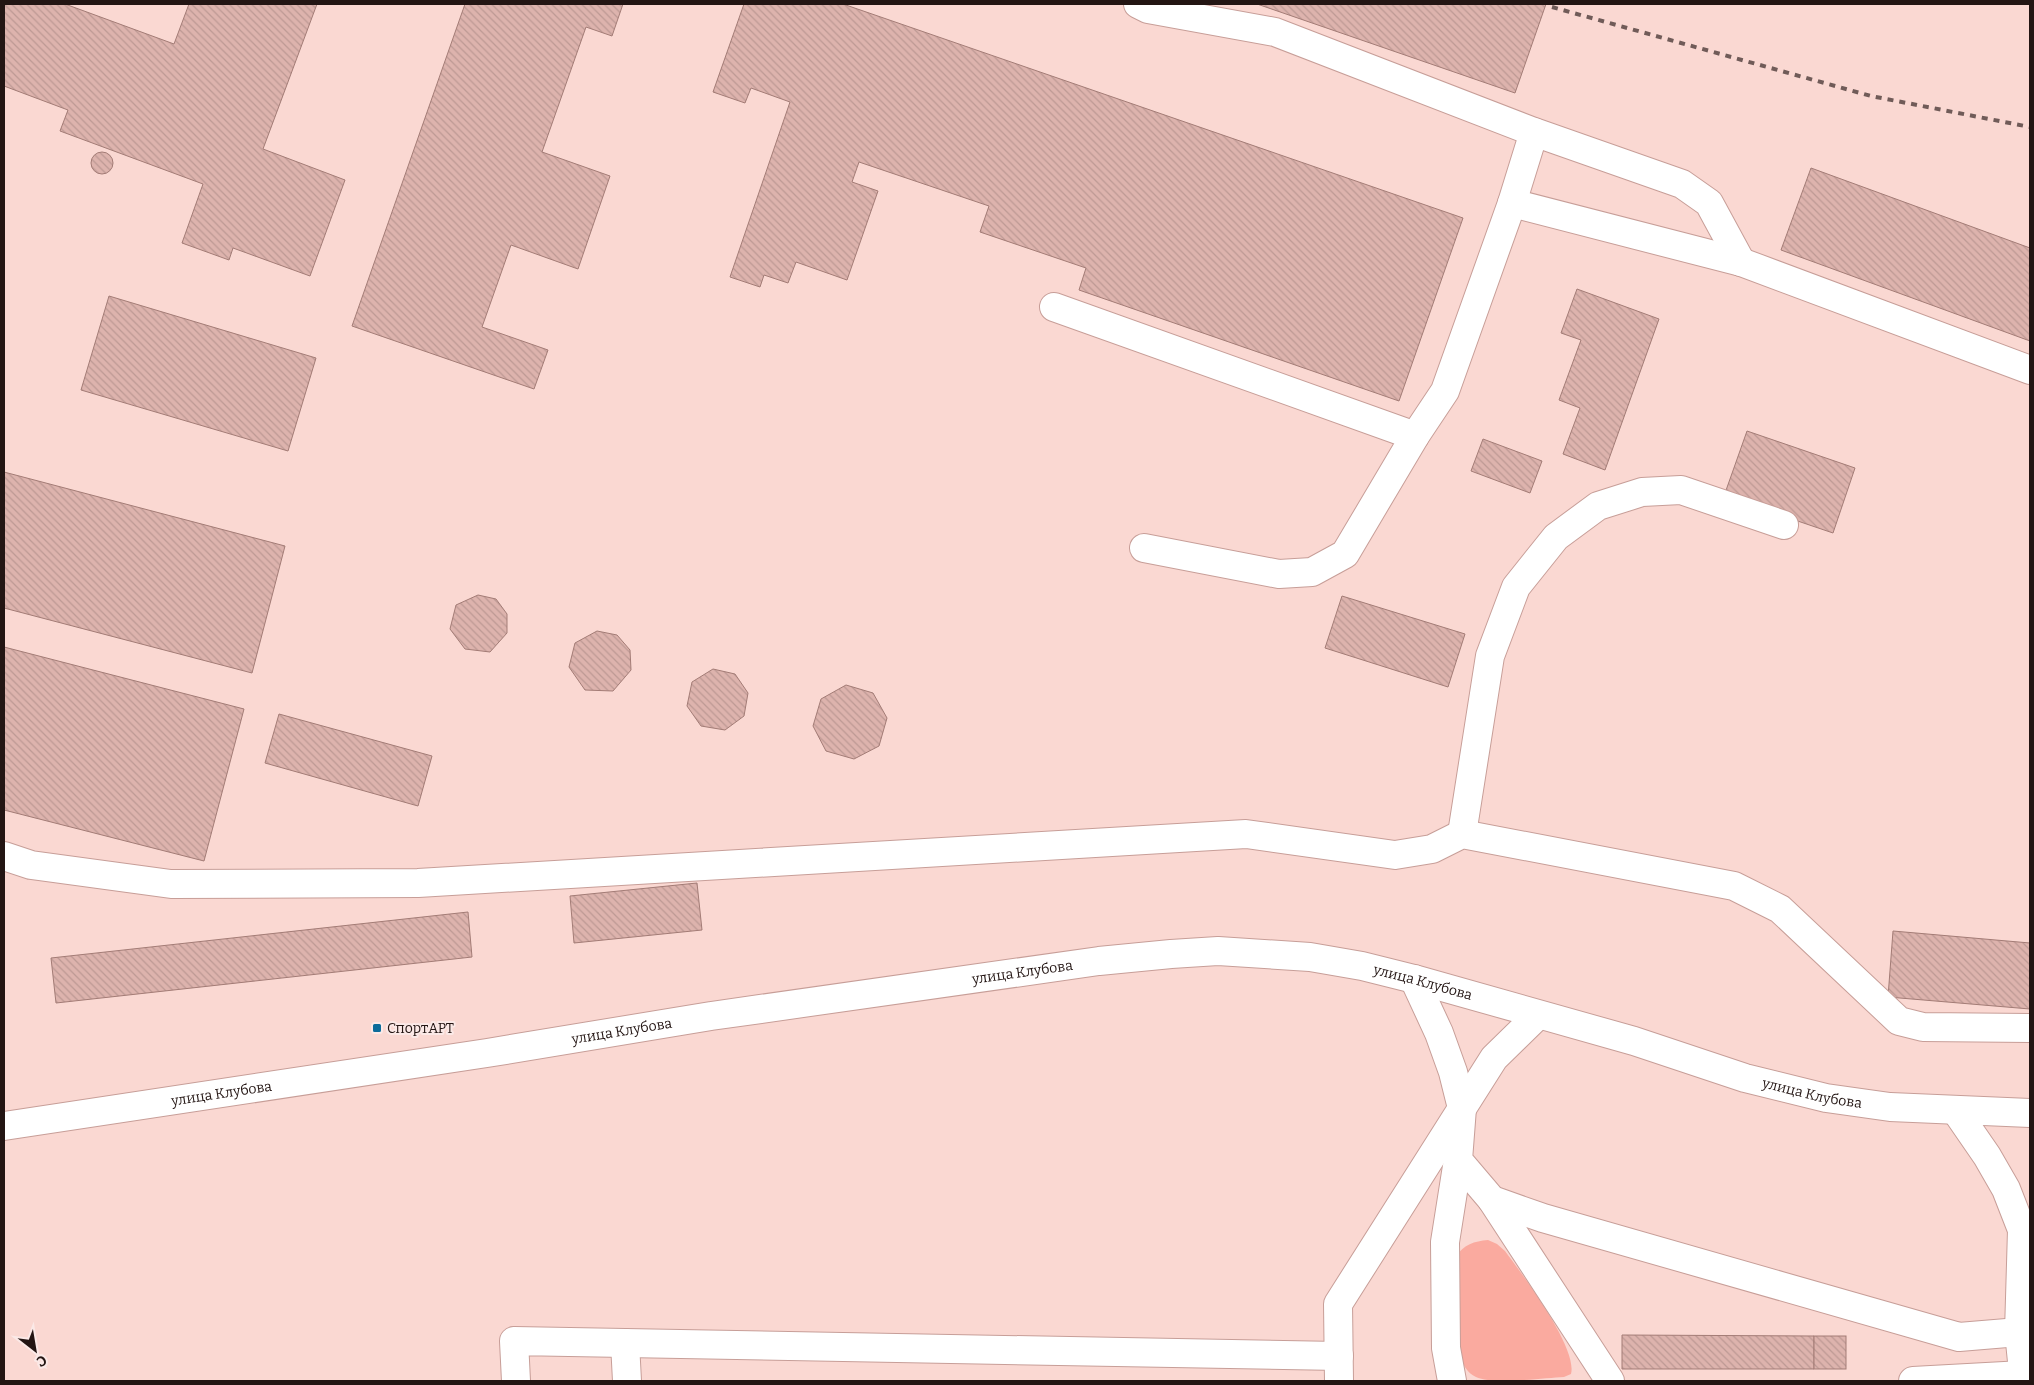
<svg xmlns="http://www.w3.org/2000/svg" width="2034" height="1385" font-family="Bitter,serif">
	<defs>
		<pattern id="building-back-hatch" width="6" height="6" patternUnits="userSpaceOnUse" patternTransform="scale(1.25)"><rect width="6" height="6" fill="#ddb3ad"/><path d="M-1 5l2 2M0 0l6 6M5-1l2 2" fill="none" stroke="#bd9994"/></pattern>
	</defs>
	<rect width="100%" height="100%" fill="#fad8d2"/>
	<!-- grass -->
	<path fill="#faaa9f" d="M1488 1240 1497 1244 1505 1251C1522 1274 1578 1348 1571 1374L1564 1377C1543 1378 1493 1385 1476 1377 1467 1373 1463 1364 1459 1356L1456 1256C1464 1245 1474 1241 1488 1240Z"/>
	<!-- building -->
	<g fill="url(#building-back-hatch)" stroke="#a37c76">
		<path d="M4 4H65L174 44 189 4H317L263 149 345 180 310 276 233 248 229 260 182 243 203 184 60 131 68 110 4 86Z"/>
		<path d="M465 4H623L612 36 586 27 542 152 610 176 578 269 511 245 482 327 548 350 534 389 352 326Z"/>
		<path d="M744 4H843L1463 218 1399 401 1079 290 1086 268 980 232 989 206 859 162 852 182 878 191 847 280 796 262 788 283 764 275 760 287 730 277 790 102 751 88 745 103 713 92Z"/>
		<path d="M1257 4H1546L1515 93Z"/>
		<circle cx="102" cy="163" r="11"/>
		<path d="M1811 168 2030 248V341L1781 250Z"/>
		<path d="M1577 289 1659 319 1605 470 1563 454 1580 408 1559 400 1581 340 1561 333Z"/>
		<path d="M109 296 316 358 288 451 81 390Z"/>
		<path d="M1747 431 1855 468 1833 533 1724 496Z"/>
		<path d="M1483 439 1542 461 1530 493 1471 471Z"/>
		<path d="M4 472 285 546 252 673 4 608Z"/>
		<path d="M478 595 496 599 507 614V633L490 652 465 649 450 629 456 605Z"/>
		<path d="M1342 596 1465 634 1448 687 1325 648Z"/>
		<path d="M597 631 617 635 630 650 631 670 613 691 585 690 569 667 575 643Z"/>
		<path d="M4 647 244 709 204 861 4 810Z"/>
		<path d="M713 669 735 674 748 693 744 716 725 730 701 726 687 706 692 682Z"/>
		<path d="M846 685 873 693 887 718 879 746 854 759 826 751 813 726 821 699Z"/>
		<path d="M279 714 432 756 418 806 265 763Z"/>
		<path d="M697 883 702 930 574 943 570 896Z"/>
		<path d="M468 912 472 957 56 1003 51 958Z"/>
		<path d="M1893 931 2030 943V1009L1888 997Z"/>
		<path d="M1622 1335 1814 1336V1369H1622Z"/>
		<rect x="1814" y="1336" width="32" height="33"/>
	</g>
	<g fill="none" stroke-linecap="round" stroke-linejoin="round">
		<defs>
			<g id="minor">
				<path d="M1138 4 1148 9 1275 32 1534 132 1682 184 1709 203 1741 262"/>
				<path d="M1512 203 1534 132"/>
				<path d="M1054 307 1415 436"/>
				<path d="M1144 548 1279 574 1312 572 1345 554 1415 436 1445 391 1512 203 1741 262 2030 370"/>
				<path d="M1462 834 1490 656 1516 587 1556 537 1598 506 1642 492 1681 490 1784 525"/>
				<path d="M4 856 31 865 171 884 418 883 1246 834 1395 855 1432 849 1462 834 1734 886 1780 909 1899 1021 1923 1027 2030 1028"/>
				<path d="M1414 979 1439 1033 1453 1072 1462 1108 1458 1160 1492 1200 1543 1218 1959 1337 2019 1332"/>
				<path d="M1956 1111 1987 1156 2006 1189 2022 1230 2019 1332 2024 1381"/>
				<path id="s1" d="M4 1126 487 1053 711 1016 1099 961 1171 954 1218 951 1310 957 1362 966 1414 979 1634 1041 1745 1078 1826 1098 1890 1107 2030 1113"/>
				<path d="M1492 1200 1610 1381"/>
				<path d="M625 1343 627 1381"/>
				<path d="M516 1381 514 1341 1339 1356"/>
				<path d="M1339 1381 1338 1304 1494 1058 1538 1015"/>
				<path d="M1452 1381 1446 1348 1445 1242 1458 1160"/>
				<path d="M1913 1381 2023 1375"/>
			</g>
		</defs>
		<!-- minor casing -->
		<use href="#minor" stroke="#c79e98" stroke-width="30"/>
		<!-- minor -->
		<use href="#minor" stroke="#fff" stroke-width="28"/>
		<!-- rail -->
		<path stroke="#705b58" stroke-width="4" stroke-dasharray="6 6" stroke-linecap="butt" d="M1552 7 1871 96 2030 127"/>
	</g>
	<!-- markers -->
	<rect fill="#0c6b9a" stroke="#fbe9e7" stroke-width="2" x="372" y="1023" width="10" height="10" rx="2.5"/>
	<g text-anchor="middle" stroke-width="4" stroke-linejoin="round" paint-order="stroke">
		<!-- street labels -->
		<g font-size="14" fill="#231513" stroke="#fbe9e7">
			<text dy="5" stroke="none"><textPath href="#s1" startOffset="1030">улица Клубова</textPath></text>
			<text dy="5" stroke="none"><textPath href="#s1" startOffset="1435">улица Клубова</textPath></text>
			<text dy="5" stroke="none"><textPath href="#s1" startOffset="625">улица Клубова</textPath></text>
			<text dy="5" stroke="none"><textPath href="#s1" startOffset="1840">улица Клубова</textPath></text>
			<text dy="5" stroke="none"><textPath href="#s1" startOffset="220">улица Клубова</textPath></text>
		</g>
		<!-- poi labels -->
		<g font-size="14" fill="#231513" stroke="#fbe9e7" text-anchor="start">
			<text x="387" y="1033">СпортАРТ</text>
		</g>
	</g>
	<!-- border -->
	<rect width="2034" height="1385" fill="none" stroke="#231513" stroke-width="10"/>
	<!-- north arrow -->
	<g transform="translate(35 1350) rotate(149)" stroke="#fbe9e7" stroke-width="4" paint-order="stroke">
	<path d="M0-4L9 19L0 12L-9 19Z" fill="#231513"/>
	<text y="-8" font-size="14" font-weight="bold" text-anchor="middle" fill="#231513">С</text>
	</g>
</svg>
